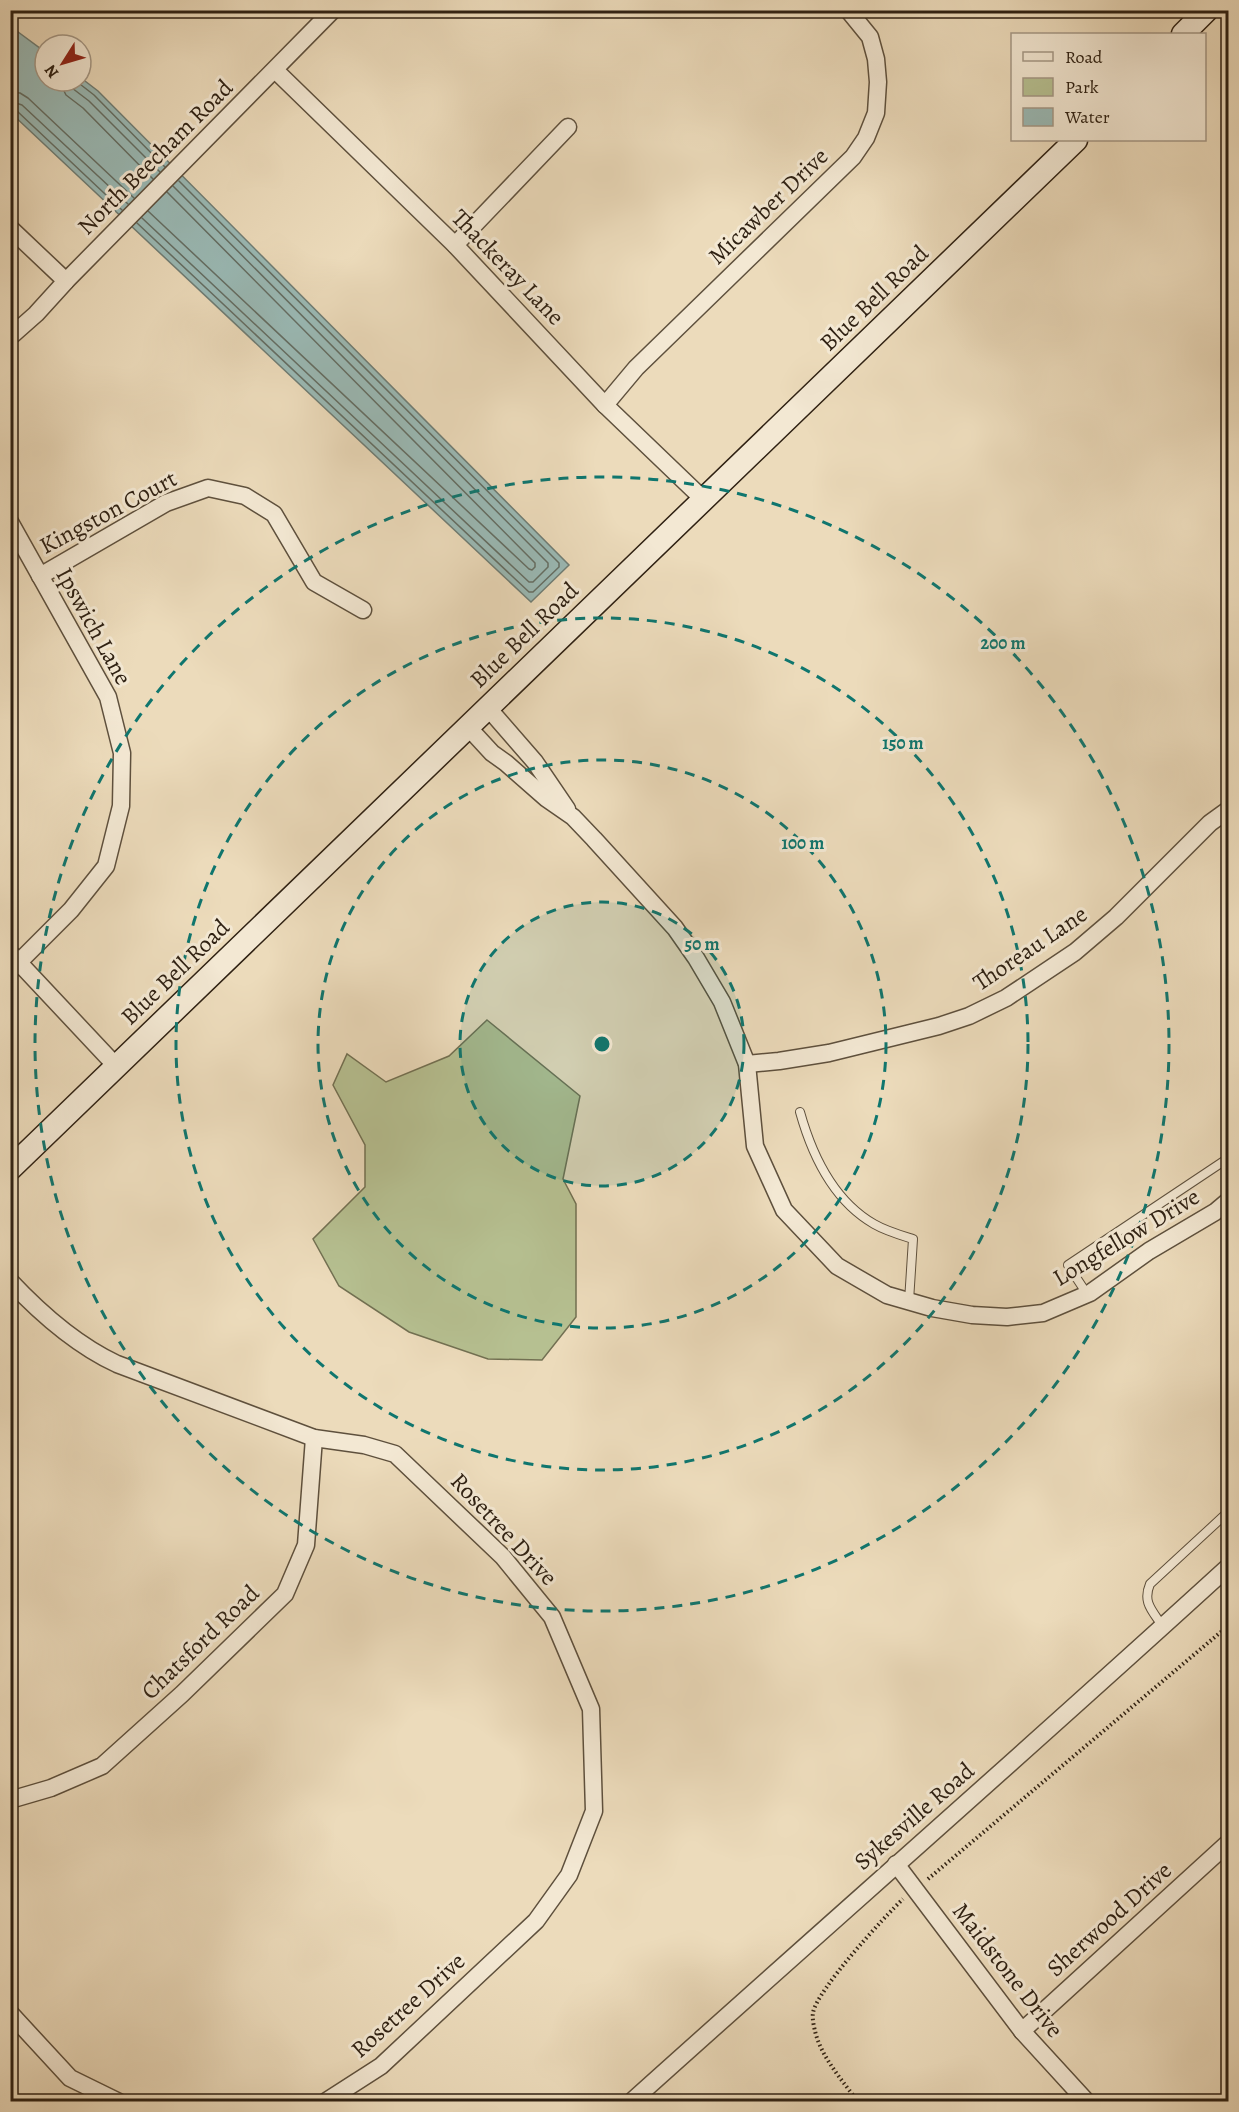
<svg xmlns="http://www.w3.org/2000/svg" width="1239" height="2112" font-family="Alegreya,serif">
	<rect width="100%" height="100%" fill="#ecdbbb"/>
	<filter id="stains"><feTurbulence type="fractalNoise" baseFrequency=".00333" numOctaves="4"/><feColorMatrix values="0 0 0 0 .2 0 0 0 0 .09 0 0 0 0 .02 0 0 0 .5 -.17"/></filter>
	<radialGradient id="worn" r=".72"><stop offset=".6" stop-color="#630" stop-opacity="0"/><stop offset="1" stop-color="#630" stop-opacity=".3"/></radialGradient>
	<!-- green -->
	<path fill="#b6c091" stroke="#727052" stroke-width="1.5" d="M487 1020 580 1096 563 1179 576 1204V1317L542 1360 488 1359 409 1332 339 1286 313 1239 365 1187V1145L333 1085 347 1054 386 1082 449 1056Z"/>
	<!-- water -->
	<path fill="#9abab6" stroke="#6f7d75" stroke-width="1.5" d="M10 26 45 52V81H81V78L98 91 569 565 531 602 11 113Z"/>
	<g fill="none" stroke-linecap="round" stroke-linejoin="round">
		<!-- shore -->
		<g stroke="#646e64" stroke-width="1.5">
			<path d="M59 81 66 95 83 108 153 179"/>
			<path d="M68 81 72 88 89 101 160 172"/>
			<path d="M76 81 94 95 165 167"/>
			<path d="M10 92 20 93 28 98 134 198"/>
			<path d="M10 101 22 105 128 204"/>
			<path d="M10 109 17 111 122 210"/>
			<path d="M148 211 529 569 532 570 535 567V563L167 192"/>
			<path d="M142 218 529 582H533L548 567V563L173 186"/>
			<path d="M137 223 529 592H533L559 567V563L179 181"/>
		</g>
		<defs>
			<g id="lane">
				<path d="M800 1112C812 1155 834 1201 874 1224 886 1231 900 1235 913 1239L909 1301"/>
				<path d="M1087 1294 1068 1265 1224 1161 1228 1168"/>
				<path d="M1163 1627C1153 1611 1142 1603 1150 1584L1228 1512"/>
			</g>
			<g id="street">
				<path d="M275 70 455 245 605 405 703 499"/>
				<path d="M10 228 66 281"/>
				<path d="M455 245 568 127"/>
				<path d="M10 337 36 314 66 281 333 10"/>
				<path d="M605 405 636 368 853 157 866 138 876 113 878 82 876 59 870 37 848 10"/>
				<path d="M10 522 108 697 122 753 121 806 106 866 71 910 10 971"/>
				<path d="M40 576 166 503 208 488 245 496 274 514 314 582 363 610"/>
				<path d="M488 708 535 762 567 809"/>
				<path d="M468 727 492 753 506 763 547 799 573 817 594 839 675 928 696 958 722 1002 747 1064 755 1146 784 1210 837 1266 887 1295 932 1308 972 1315 1007 1317 1043 1313 1090 1293 1149 1251 1215 1212 1228 1201"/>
				<path d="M10 953 116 1066"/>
				<path d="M747 1064 779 1061 829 1053 939 1026 969 1016 1006 998 1075 952 1116 917 1210 823 1228 810"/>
				<path d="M10 1281C41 1314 76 1345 117 1364L314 1438 364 1445 395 1454 503 1557 552 1617 591 1709 594 1811 569 1875 536 1921 381 2066 325 2102"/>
				<path d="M10 1800 51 1788 102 1766 182 1694 285 1594 306 1545 314 1438"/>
				<path d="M896 1864 1022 2031 1087 2102"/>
				<path d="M10 2013 70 2078 119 2102"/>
				<path d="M1022 2031 1228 1843"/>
				<path d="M631 2102C830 1923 1031 1747 1228 1567"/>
			</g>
			<g id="secondary">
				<path d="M1183 34 1207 10"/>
				<path d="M10 1169 1076 140"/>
			</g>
		</defs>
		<!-- lane casing -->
		<use href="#lane" stroke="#5e503d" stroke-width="10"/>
		<!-- street casing -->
		<use href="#street" stroke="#5e503d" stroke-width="19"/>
		<!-- secondary casing -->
		<use href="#secondary" stroke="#2f2113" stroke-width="25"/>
		<!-- path -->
		<g stroke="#2f2113" stroke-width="4" stroke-dasharray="1.5 3" stroke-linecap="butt">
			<path d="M928 1879 1228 1626"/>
			<path d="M858 2102C843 2081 821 2057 815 2031 814 2027 812 2018 813 2013 816 1991 885 1916 903 1899"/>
		</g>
		<!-- lane -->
		<use href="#lane" stroke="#f3e8d3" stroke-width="8"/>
		<!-- street -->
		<use href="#street" stroke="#f3e8d3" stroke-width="16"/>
		<!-- secondary -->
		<use href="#secondary" stroke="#f3e8d3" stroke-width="22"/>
	</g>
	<!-- distance rings -->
	<circle cx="602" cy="1044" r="142" fill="#0f766e" fill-opacity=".12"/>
	<g fill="none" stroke="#0f766e" stroke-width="3" stroke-dasharray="10 8">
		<circle cx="602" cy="1044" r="142"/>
		<circle cx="602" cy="1044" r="284"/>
		<circle cx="602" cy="1044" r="426"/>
		<circle cx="602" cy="1044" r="567"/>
	</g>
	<g text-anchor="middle" stroke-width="6" stroke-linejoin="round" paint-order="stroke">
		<!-- street labels -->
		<g font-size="24" fill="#2f2113" stroke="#f3e8d3">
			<text transform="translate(155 157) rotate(-45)" y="8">North Beecham Road</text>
			<text transform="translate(768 206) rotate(-44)" y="8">Micawber Drive</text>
			<text transform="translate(508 267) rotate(46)" y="8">Thackeray Lane</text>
			<text transform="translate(874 298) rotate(-44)" y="8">Blue Bell Road</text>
			<text transform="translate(108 512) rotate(-28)" y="8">Kingston Court</text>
			<text transform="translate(94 626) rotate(61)" y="8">Ipswich Lane</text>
			<text transform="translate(524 635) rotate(-44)" y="8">Blue Bell Road</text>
			<text transform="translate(1030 948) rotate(-34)" y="8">Thoreau Lane</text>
			<text transform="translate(175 972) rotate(-44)" y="8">Blue Bell Road</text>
			<text transform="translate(1126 1237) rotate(-31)" y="8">Longfellow Drive</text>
			<text transform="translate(504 1529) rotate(47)" y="8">Rosetree Drive</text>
			<text transform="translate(200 1642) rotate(-44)" y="8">Chatsford Road</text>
			<text transform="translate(914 1816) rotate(-41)" y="8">Sykesville Road</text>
			<text transform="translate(1109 1919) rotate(-42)" y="8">Sherwood Drive</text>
			<text transform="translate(1008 1970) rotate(52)" y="8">Maidstone Drive</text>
			<text transform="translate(408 2005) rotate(-42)" y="8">Rosetree Drive</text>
		</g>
	</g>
	<circle cx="602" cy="1044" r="9" fill="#0f766e" stroke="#f3e8d3" stroke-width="3"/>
	<g font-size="18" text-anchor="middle" font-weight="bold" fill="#0f766e" stroke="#f3e8d3" stroke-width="6" stroke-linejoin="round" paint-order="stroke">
		<text x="1003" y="649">200 m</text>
		<text x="903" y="749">150 m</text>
		<text x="803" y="849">100 m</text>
		<text x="702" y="950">50 m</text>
	</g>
	<!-- margin -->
	<rect width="1239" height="2112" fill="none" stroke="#ecdbbb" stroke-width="36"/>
	<rect x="12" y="12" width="1215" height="2088" fill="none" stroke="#2f2113" stroke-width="3"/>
	<rect x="18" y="18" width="1203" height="2076" fill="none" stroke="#2f2113" stroke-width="1.5"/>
	<!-- legend -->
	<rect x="1011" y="33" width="195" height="108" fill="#f3e8d3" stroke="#a59886" stroke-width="1.5"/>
	<rect x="1023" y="52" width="30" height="9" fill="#f3e8d3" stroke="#a59886" stroke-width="1.5"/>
	<text x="1065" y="63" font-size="18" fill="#2f2113">Road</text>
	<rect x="1023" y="78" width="30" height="18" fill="#b6c091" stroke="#a59886" stroke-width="1.5"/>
	<text x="1065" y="93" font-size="18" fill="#2f2113">Park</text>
	<rect x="1023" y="108" width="30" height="18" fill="#9abab6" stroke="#a59886" stroke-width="1.5"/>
	<text x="1065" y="123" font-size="18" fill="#2f2113">Water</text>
	<!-- north arrow -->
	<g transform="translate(63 63) rotate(233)"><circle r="28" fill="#f3e8d3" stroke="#a59886" stroke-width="1.5"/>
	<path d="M0-4.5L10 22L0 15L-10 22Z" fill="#8f2418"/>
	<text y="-9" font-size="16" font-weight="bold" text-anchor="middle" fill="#2f2113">N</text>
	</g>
	<rect width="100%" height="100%" filter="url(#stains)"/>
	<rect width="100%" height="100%" fill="url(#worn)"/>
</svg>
